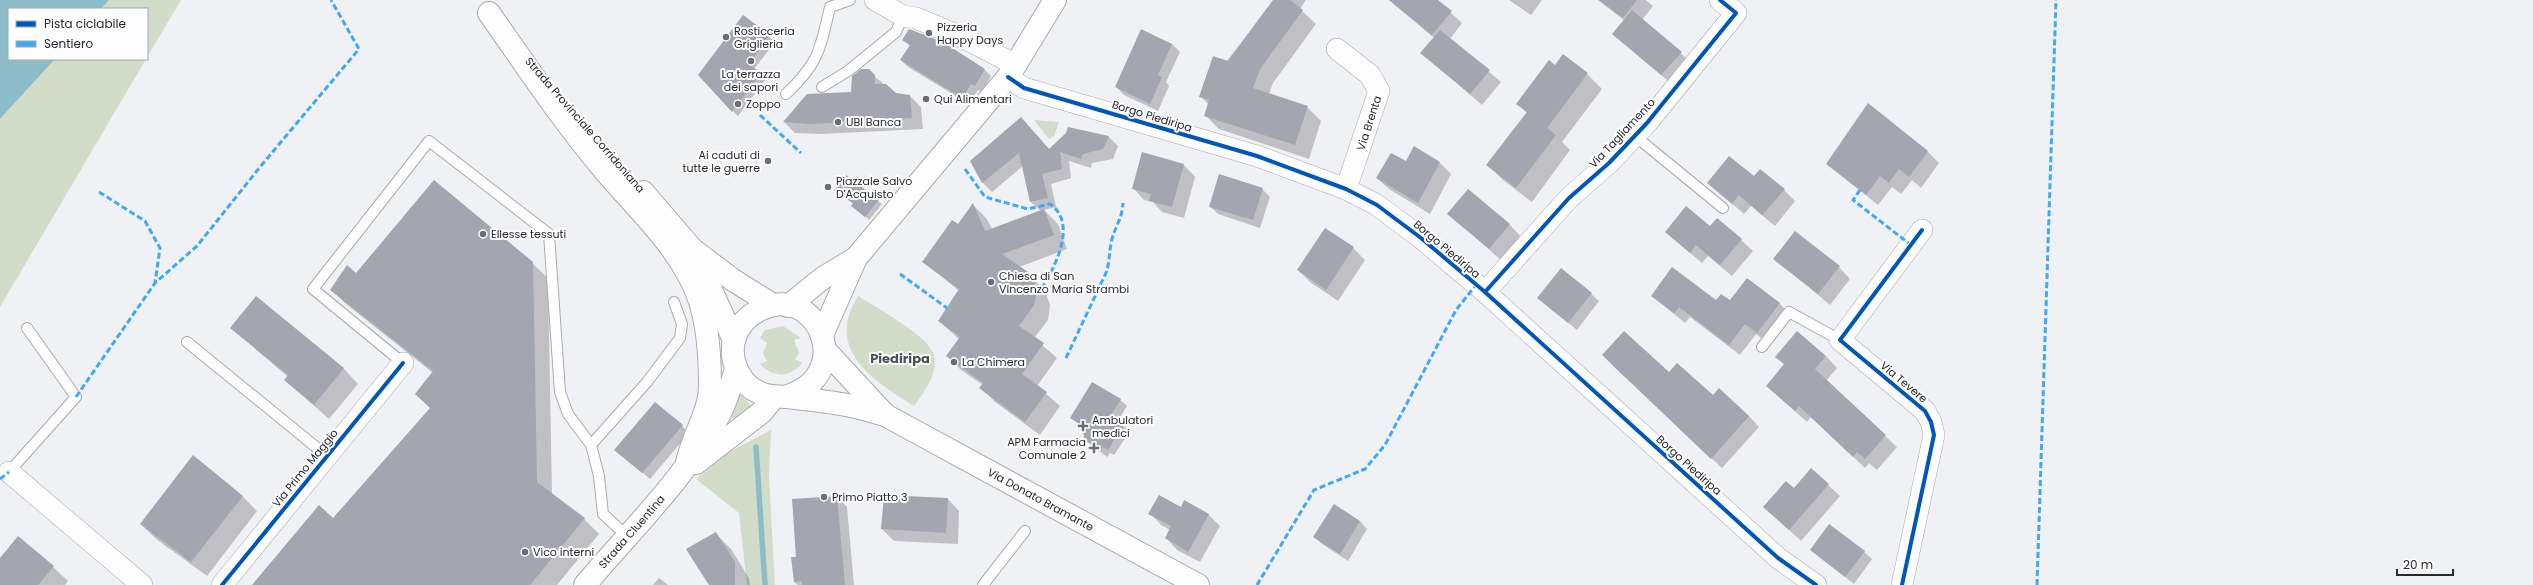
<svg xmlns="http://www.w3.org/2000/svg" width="2533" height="585" font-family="Poppins,sans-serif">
	<rect width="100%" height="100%" fill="#f0f1f5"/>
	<!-- green -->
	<g fill="#d3dcc8">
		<path d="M109 0H181L147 57V9H101Z"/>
		<path d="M55 59H146L0 307V119Z"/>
		<path d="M1034 120 1059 122 1054 136 1049 139Z"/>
		<path d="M858 296C874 306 928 336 933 353 940 372 924 392 914 406 874 381 824 350 858 296Z"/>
		<path d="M783 326 801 338 794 340 799 353 795 359 802 363C790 378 773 378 760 364L767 361 763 354 767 343 760 338 765 330Z"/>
		<path d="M736 391 752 406 735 419 726 414Z"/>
		<path d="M771 430 769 476 775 585H747L739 513 696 479 729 452Z"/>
	</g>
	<!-- water -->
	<path fill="#8dbcc9" d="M0 0H109L101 9H9V59H55L0 119Z"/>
	<!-- shadow -->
	<g fill="#0003">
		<path d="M1274 0H1306L1300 9 1316 24 1273 83 1269 94 1307 107 1321 121 1309 159 1219 129 1205 115 1208 104 1200 96Z"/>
		<path d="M1389 0H1437L1462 23 1450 39 1501 82 1482 105 1422 53 1434 38Z"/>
		<path d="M1509 0H1542L1531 15Z"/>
		<path d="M1598 0H1646L1653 6 1642 20 1693 64 1674 86 1614 34 1625 21Z"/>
		<path d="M744 16 775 42 754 69 766 79 738 116 699 75Z"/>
		<path d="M1142 31 1172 44 1180 52 1166 82 1169 86 1158 111 1124 95 1116 87Z"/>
		<path d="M904 40 985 70 991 76 982 92 978 90 969 104 908 67 901 60 910 46Z"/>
		<path d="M1555 66 1587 74 1602 89 1562 142 1570 150 1532 202 1503 180 1488 165 1527 113 1518 104Z"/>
		<path d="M874 76 896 94 910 96 921 107 923 129 821 134 795 133 784 122 807 95 852 93Z"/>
		<path d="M1021 119 1050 150 1067 134 1069 128 1109 137 1118 146 1113 159 1092 163 1091 168 1069 161 1071 178 1051 184 1056 207 1044 210 1058 224 1067 249 1019 267 1045 290 1050 305 1048 320 1034 338 1057 358 1037 386 1060 406 1040 435 995 402 981 388 983 385 961 370 947 356 959 339 939 321 959 291 924 262 958 225 973 205 987 219 992 229 1041 211 1031 202 1023 166 992 192 983 183 971 162Z"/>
		<path d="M1928 152 1939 163 1921 188 1912 180 1901 194 1892 187 1878 205 1828 164Z"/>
		<path d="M1143 154 1184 165 1195 177 1184 218 1162 212 1153 202 1144 200 1133 188Z"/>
		<path d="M1439 162 1451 174 1430 214 1389 189 1377 178Z"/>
		<path d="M1754 178 1784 190 1795 201 1775 226 1751 206 1744 214 1708 183Z"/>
		<path d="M1262 189 1270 197 1260 228 1218 214 1210 206Z"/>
		<path d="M839 193 878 201 882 204 869 220 856 209 853 204Z"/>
		<path d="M1449 214 1509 224 1520 236 1501 260Z"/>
		<path d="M1718 219 1753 251 1732 276 1708 256 1702 263 1666 232 1710 228Z"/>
		<path d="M1325 230 1353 248 1365 260 1338 301 1310 282 1298 270Z"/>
		<path d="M1775 259 1839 267 1850 279 1830 305Z"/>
		<path d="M532 263 548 278 552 494 584 519 599 534 557 585H257L333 519 431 408 433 373 346 304 332 290 356 275Z"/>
		<path d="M1591 294 1599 301 1577 330 1539 298Z"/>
		<path d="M1652 296 1716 302 1779 303 1790 314 1768 343 1756 334 1740 355 1690 317 1685 323Z"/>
		<path d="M256 298 344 369 358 384 329 419 285 380 288 377 231 328Z"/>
		<path d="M1826 356 1837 368 1826 381 1897 447 1877 470 1869 463 1865 468 1811 417 1807 422 1767 386 1785 365Z"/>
		<path d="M1613 366 1670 374 1749 416 1759 427 1722 468Z"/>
		<path d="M1120 400 1127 406 1118 421 1130 431 1114 455 1110 453 1107 457 1087 441 1084 428 1071 418Z"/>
		<path d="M682 426 689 433 650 479 616 450Z"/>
		<path d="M1811 469 1840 496 1801 541 1776 518Z"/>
		<path d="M242 496 257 511 207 576 156 539 141 524Z"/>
		<path d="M837 497 847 507 854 585H798L794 582 797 558Z"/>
		<path d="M948 499 959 511 958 544 894 541 882 529Z"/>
		<path d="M1181 508 1208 514 1220 526 1200 562 1177 550 1166 538 1170 530 1161 525 1150 513Z"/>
		<path d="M1360 521 1367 529 1348 561 1322 544 1314 537Z"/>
		<path d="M716 534 731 549 749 578 750 585H710L704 577 687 550Z"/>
		<path d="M1811 550 1864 552 1872 559 1854 584Z"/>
		<path d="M0 560 53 567 68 581 65 585H0Z"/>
		<path d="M659 578 668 585H653Z"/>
	</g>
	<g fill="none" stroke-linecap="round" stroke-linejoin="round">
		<!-- stream -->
		<path stroke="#8dbcc9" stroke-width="5.5" d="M756 447 765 585"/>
	</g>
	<!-- building -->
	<g fill="#a3a5af">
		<path d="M1273 0H1290L1303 10 1260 69 1253 88 1308 106 1295 145 1204 116 1209 100 1199 97 1213 56 1228 61Z"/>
		<path d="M1389 0H1438L1452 11 1432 35Z"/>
		<path d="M1599 0H1637L1623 18Z"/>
		<path d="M1632 10 1682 52 1661 75 1612 34Z"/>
		<path d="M743 15 770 35 749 64 761 73 732 112 698 75Z"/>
		<path d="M909 29 943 42 985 69 975 86 971 84 962 98 900 60 910 45 902 40Z"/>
		<path d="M1141 29 1172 44 1158 75 1162 77 1150 104 1115 87Z"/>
		<path d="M1440 30 1490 70 1470 94 1420 53Z"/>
		<path d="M1563 54 1588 73 1547 128 1556 135 1516 188 1486 165 1527 112 1516 104 1549 60 1555 65Z"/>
		<path d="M861 69H869L875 75V84H886L896 93 910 95 912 118 810 124 783 122 807 94 851 92 852 76Z"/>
		<path d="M1868 103 1928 151 1909 177 1899 169 1889 183 1880 176 1866 195 1826 164Z"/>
		<path d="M1021 117 1049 149 1066 133 1068 127 1109 136 1103 149 1083 154 1081 159 1060 152 1062 169 1042 174 1048 198 1030 202 1019 153 982 183 970 161Z"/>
		<path d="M1414 146 1440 162 1418 203 1376 178 1391 153 1406 161Z"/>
		<path d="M1142 152 1184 164 1172 207 1149 201 1151 194 1132 189Z"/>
		<path d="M1729 156 1754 176 1760 169 1785 189 1762 215 1739 195 1732 204 1707 183Z"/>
		<path d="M1219 174 1263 188 1253 220 1209 207Z"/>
		<path d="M846 175 879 200 865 217 851 206 853 203 834 190Z"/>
		<path d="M434 180 533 262 537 482 585 518 530 585H252L319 505 333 518 430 408 415 394 433 371 330 290 347 265 356 273Z"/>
		<path d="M1468 189 1510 224 1489 249 1447 214Z"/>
		<path d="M973 203 985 231 1044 209 1054 235 1002 254 1031 274 1037 290 1034 305 1019 326 1044 343 1022 374 1047 392 1025 422 979 388 983 383 946 356 960 337 938 321 959 289 922 262 952 220 958 224Z"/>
		<path d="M1686 206 1710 226 1717 218 1742 239 1720 265 1696 245 1690 253 1665 232Z"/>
		<path d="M1325 228 1354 247 1326 290 1297 270Z"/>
		<path d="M1795 231 1840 266 1818 294 1773 259Z"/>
		<path d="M1672 267 1716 300 1721 294 1730 300 1747 278 1780 303 1757 333 1745 324 1729 345 1679 307 1674 313 1651 296Z"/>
		<path d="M1561 268 1592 293 1568 323 1537 298Z"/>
		<path d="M256 296 344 368 314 405 284 380 288 375 230 328Z"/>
		<path d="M1624 331 1669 372 1677 363 1713 395 1719 388 1749 416 1711 459 1602 355Z"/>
		<path d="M1797 331 1826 356 1815 369 1886 435 1865 459 1857 452 1853 457 1799 406 1795 411 1766 386 1784 364 1775 357Z"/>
		<path d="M1092 382 1121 399 1111 415 1124 424 1108 450 1103 447 1100 451 1084 439 1083 426 1070 418Z"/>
		<path d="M655 402 683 425 642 473 614 450Z"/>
		<path d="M193 455 243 496 191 562 140 524Z"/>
		<path d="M1811 468 1829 484 1789 530 1763 507 1786 481 1794 488Z"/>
		<path d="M884 495 948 498 946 533 881 529Z"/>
		<path d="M1159 495 1181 507 1184 500 1209 514 1188 552 1165 538 1171 526 1148 514Z"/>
		<path d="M837 496 845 585H802V581L794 582 791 557H796L792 499Z"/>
		<path d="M1334 504 1360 521 1340 554 1313 537Z"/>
		<path d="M1829 524 1865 551 1845 577 1810 550Z"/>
		<path d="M716 532 735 562V585H709L686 549Z"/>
		<path d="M18 536 54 566 38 585H0V558Z"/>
	</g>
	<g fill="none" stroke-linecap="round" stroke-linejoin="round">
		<defs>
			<g id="service">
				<path d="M822 87 848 71 896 32 903 16"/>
				<path d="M786 94C819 63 820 50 830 7L850 0"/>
				<path d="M1635 136 1723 208"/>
				<path d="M187 342 327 456"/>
				<path d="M1762 347 1789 312 1840 340"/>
				<path d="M403 363 313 289 429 141 549 234 560 392 568 414 591 445 599 476 603 514 626 535"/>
				<path d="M591 445 647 382 680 338 682 324 674 302"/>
				<path d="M9 472 76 397 27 328"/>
				<path d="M983 585 1025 531"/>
			</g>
			<g id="minor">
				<path d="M875 0 903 16 916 18 964 38 1016 65"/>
				<path d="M1337 49 1370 75 1379 91 1346 189"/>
				<path d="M1008 77 1024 88 1257 156 1346 189 1377 205 1421 238 1485 292 1778 558 1816 585"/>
				<path d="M1485 292 1569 198 1609 163 1647 123 1736 13 1720 0"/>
				<path d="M9 472 142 585"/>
				<path d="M222 585 403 363"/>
				<path d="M1902 585 1934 435 1931 422 1925 411 1840 340 1922 230"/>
			</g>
			<g id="secondary">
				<path d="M788 306 823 278 856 258 1008 77 1055 0"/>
				<path d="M822 335 856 258"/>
				<path d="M696 463 762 412 774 397"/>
				<path id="s1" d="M585 585C630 531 684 480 718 417 726 403 731 385 736 369"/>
			</g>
			<g id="primary">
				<path d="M489 13C525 64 560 117 600 165 631 203 672 239 693 284 707 312 710 353 710 385 710 413 692 436 687 463"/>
				<path d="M643 192 692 249 733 280 773 305"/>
				<path d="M701 268 734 340"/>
				<path d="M825 350 885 415"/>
				<path id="s2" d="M784 397C855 378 821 291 770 306 753 311 739 322 734 340 729 362 741 387 763 394 771 397 778 396 787 397 805 399 823 401 841 404 856 406 870 411 885 415L1198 585"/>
			</g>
		</defs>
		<!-- service casing -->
		<use href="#service" stroke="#aaabae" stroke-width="12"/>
		<!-- minor casing -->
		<use href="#minor" stroke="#aaabae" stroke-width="22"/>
		<!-- secondary casing -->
		<use href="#secondary" stroke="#aaabae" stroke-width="24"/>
		<!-- primary casing -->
		<use href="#primary" stroke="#aaabae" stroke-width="24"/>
		<!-- service -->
		<use href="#service" stroke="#fdfdfe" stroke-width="10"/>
		<!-- minor -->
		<use href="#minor" stroke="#fdfdfe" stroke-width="21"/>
		<!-- secondary -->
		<use href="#secondary" stroke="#fdfdfe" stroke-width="22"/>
		<!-- primary -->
		<use href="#primary" stroke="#fdfdfe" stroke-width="22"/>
		<!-- quiet -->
		<g stroke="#3fa9f5" stroke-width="3" stroke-dasharray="6 3" stroke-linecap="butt">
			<path d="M760 115 801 153"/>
			<path d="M965 169 985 197 1028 209 1050 204C1078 223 1055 267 1042 288"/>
			<path d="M1860 190 1853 200 1911 245"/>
			<path d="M99 192 145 221 160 248 155 283"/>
			<path d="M900 274 947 308"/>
			<path d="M1066 358 1106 273C1110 262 1109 250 1112 239 1116 225 1122 219 1123 203"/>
			<path d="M76 397 155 283 197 246 260 167 359 49 331 0"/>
			<path d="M0 479 9 472"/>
			<path d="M1257 585 1314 490 1365 469 1385 445 1456 310 1476 285"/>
			<path d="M2037 585 2056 0"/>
		</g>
		<defs>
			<g id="cycleway">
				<path d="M1008 77 1024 88 1257 156 1346 189 1377 205 1421 238 1485 292 1778 558 1816 585"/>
				<path d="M1485 292 1569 198 1609 163 1647 123 1736 13 1720 0"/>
				<path d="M222 585 403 363"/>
				<path d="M1902 585 1934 435 1931 422 1925 411 1840 340 1922 230"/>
			</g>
		</defs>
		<!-- cycleway casing -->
		<use href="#cycleway" stroke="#fdfdff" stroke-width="6"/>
		<!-- cycleway -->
		<use href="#cycleway" stroke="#0057b8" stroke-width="4"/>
	</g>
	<!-- markers -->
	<g fill="#6d6e71" stroke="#fdfdff" stroke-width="1.5">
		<circle cx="929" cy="33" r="4"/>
		<circle cx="726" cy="37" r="4"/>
		<circle cx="751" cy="61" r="4"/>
		<circle cx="926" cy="99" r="4"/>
		<circle cx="738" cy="104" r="4"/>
		<circle cx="838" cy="122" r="4"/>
		<circle cx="768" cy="161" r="4"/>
		<circle cx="828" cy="187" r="4"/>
		<circle cx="483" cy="234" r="4"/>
		<circle cx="991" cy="282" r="4"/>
		<circle cx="954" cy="362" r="4"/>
		<path d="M1081 420h4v4h4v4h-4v4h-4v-4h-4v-4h4z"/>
		<path d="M1092 442h4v4h4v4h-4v4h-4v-4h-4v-4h4z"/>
		<circle cx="824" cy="497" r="4"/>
		<circle cx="525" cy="552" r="4"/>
	</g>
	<g text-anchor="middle" stroke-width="4" stroke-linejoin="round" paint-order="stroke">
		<!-- poi labels -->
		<g font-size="11" fill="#27282a" stroke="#fdfdff" text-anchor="start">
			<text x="937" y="31">Pizzeria<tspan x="937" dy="13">Happy Days</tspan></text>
			<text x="734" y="35">Rosticceria<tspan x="734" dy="13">Griglieria</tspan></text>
			<text x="751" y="78" text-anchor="middle">La terrazza<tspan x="751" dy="13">dei sapori</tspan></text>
			<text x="934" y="103">Qui Alimentari</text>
			<text x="746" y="108">Zoppo</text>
			<text x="846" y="126">UBI Banca</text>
			<text x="760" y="159" text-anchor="end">Ai caduti di<tspan x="760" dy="13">tutte le guerre</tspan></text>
			<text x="836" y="185">Piazzale Salvo<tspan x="836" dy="13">D'Acquisto</tspan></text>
			<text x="491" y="238">Ellesse tessuti</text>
			<text x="999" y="280">Chiesa di San<tspan x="999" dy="13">Vincenzo Maria Strambi</tspan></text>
			<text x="962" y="366">La Chimera</text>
			<text x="1092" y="424">Ambulatori<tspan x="1092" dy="13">medici</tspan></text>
			<text x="1086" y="446" text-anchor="end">APM Farmacia<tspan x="1086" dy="13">Comunale 2</tspan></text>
			<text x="832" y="501">Primo Piatto 3</text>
			<text x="533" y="556">Vico interni</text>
		</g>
		<!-- street labels -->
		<g font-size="11" fill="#27282a" stroke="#fdfdff">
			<text transform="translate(1152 116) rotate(17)" y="4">Borgo Piediripa</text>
			<text transform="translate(1369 123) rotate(-72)" y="4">Via Brenta</text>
			<text transform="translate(585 125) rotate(49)" y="4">Strada Provinciale Corridoniana</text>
			<text transform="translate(1622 133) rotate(-47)" y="4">Via Tagliamento</text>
			<text transform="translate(1447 249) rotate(40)" y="4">Borgo Piediripa</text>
			<text transform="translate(1904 382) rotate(40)" y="4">Via Tevere</text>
			<text transform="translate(1689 465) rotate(42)" y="4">Borgo Piediripa</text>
			<text transform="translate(305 468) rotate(-51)" y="4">Via Primo Maggio</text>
			<text dy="4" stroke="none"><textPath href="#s2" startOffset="568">Via Donato Bramante</textPath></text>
			<text dy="4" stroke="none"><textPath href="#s1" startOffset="71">Strada Cluentina</textPath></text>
		</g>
		<!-- quarter labels -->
		<g font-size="13" font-weight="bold" fill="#4e4f54" stroke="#fdfdff">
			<text x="900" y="363">Piediripa</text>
		</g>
	</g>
	<!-- legend -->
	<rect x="8" y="8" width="140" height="52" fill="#fdfdff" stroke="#a7a8aa"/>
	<rect x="16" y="21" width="20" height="6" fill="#0057b8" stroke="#a7a8aa"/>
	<text x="44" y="28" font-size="12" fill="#27282a">Pista ciclabile</text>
	<rect x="16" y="41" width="20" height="6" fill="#3fa9f5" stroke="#a7a8aa"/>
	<text x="44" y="48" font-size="12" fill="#27282a">Sentiero</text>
	<!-- scale -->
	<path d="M2397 569v6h56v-6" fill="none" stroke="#27282a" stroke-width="2"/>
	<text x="2403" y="569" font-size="12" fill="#27282a" stroke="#fdfdff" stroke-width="3" paint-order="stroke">20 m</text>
</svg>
